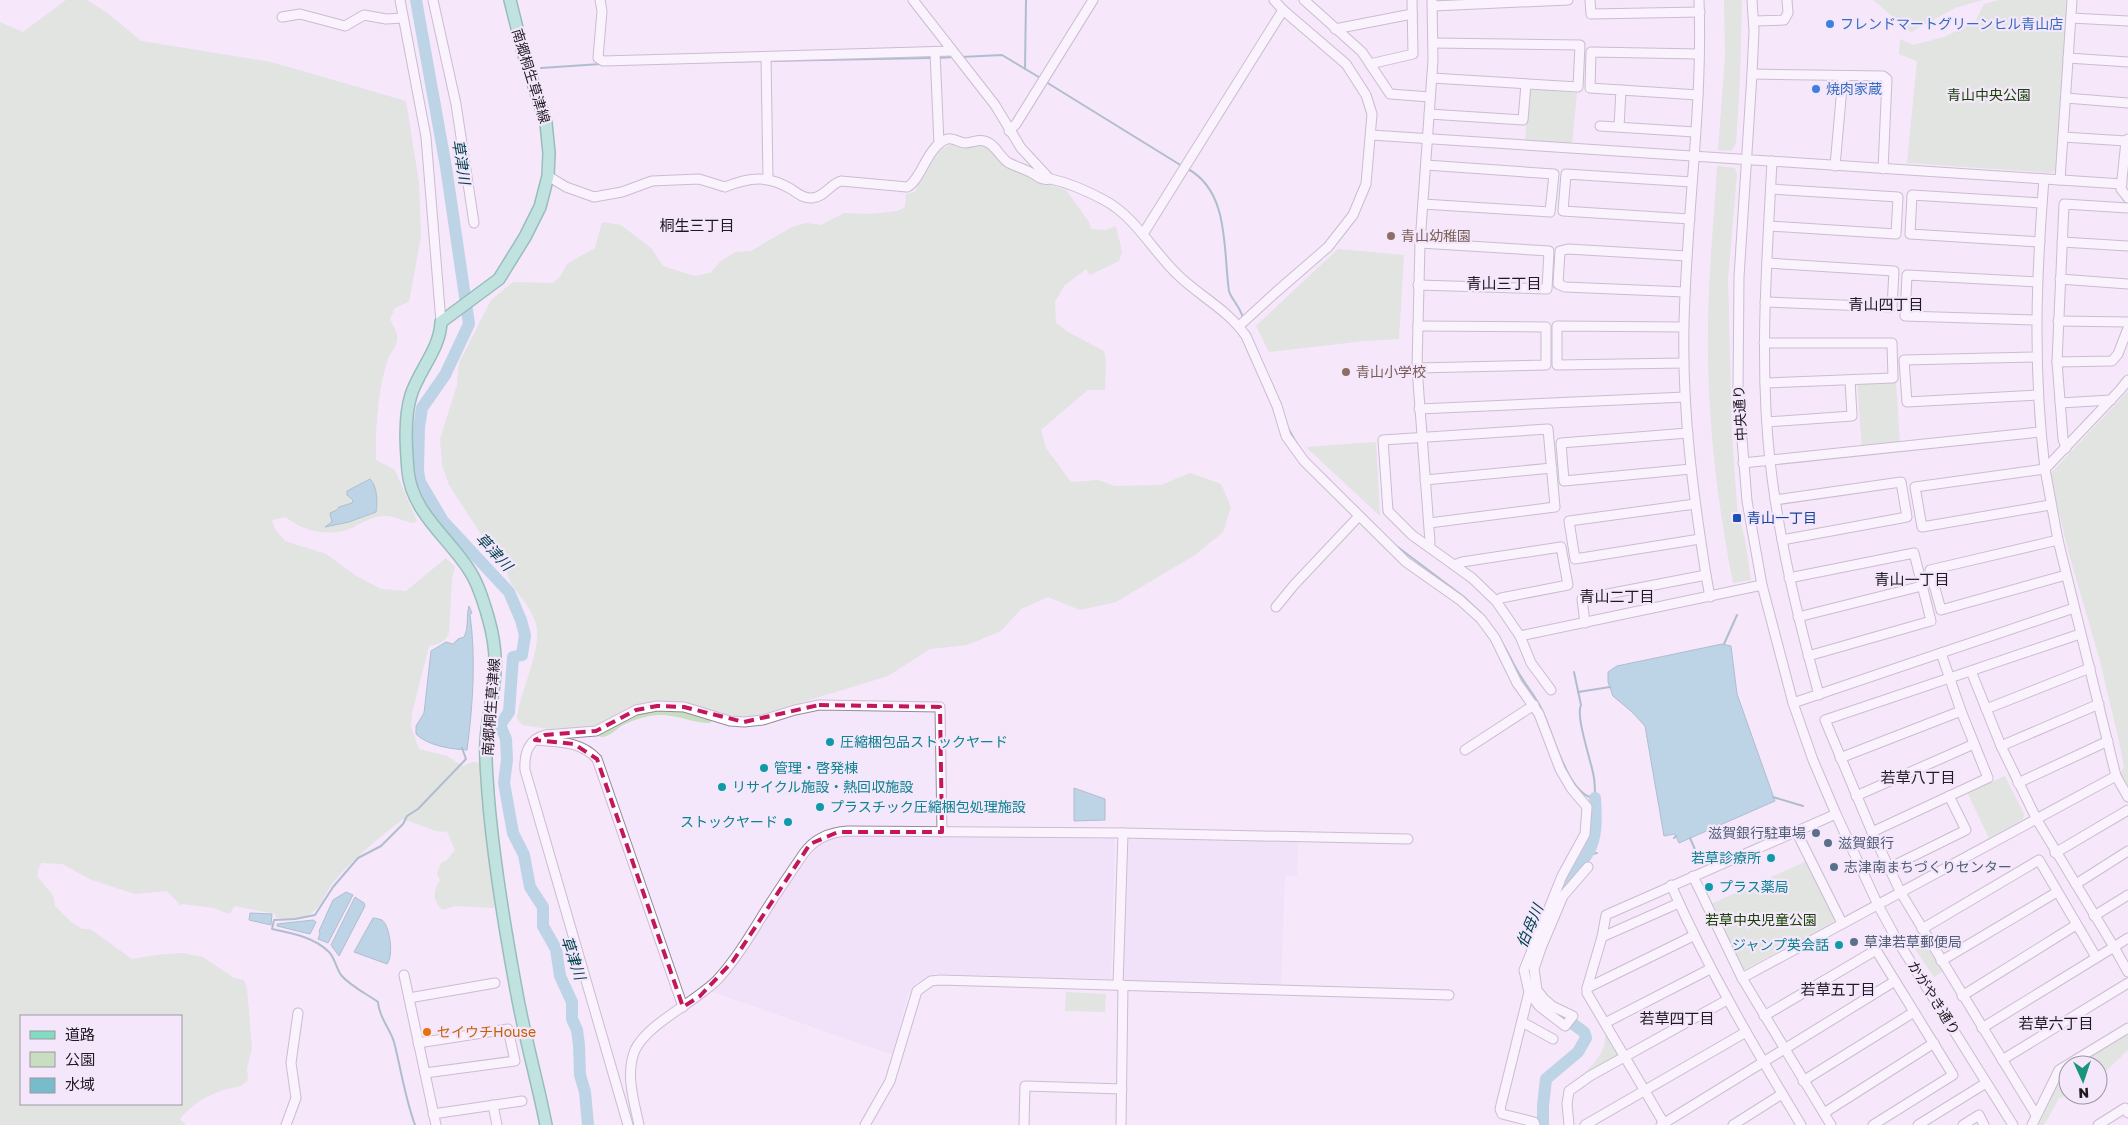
<svg xmlns="http://www.w3.org/2000/svg" width="2128" height="1125" font-family="'Golos Text','Noto Sans JP',sans-serif">
	<rect width="100%" height="100%" fill="#f5e7fb"/>
	<!-- built -->
	<g fill="#eddbf5">
		<path d="M1128 835 1298 841 1297 876H1285L1281 986 1123 980Z"/>
		<path d="M844 837H1115L1111 979 935 974 918 982 908 994 893 1055 712 992 731 970 813 851 826 841Z"/>
	</g>
	<!-- green -->
	<g fill="#c7dfc0" fill-rule="evenodd">
		<path d="M66 0H87L106 12 141 41 271 62 406 101 419 183 421 236 409 302 395 308 390 319C393 326 399 334 397 341 396 347 390 353 388 359 378 388 375 429 376 460L395 470 417 521 414 523C404 522 395 515 384 516 373 516 361 523 352 528 330 537 303 532 286 517L272 520 275 529 285 541 326 554 355 575 381 589 406 591 446 558 455 567 452 578 449 632C446 642 439 644 429 646L412 713 411 727 419 749 447 756 463 766 473 762 480 763 495 900 494 908 455 906 442 910C433 899 432 893 440 880L437 874 441 863 446 861 455 850 447 832 436 831 403 819C379 838 355 857 335 880 326 890 322 907 310 914 301 919 286 918 276 918L275 914 235 906 229 914 214 908 183 904 180 905 167 891 135 894 92 880 62 864 42 863 39 867 37 876 54 897 55 906 71 922 82 929H90L132 959 156 955 183 953 192 955 203 957 234 978 244 980 247 989 252 1048 247 1068 248 1080C242 1087 236 1087 227 1089 207 1095 193 1103 180 1119L186 1125H0V22L23 32ZM21 1016H181V1104H21Z"/>
		<path d="M1724 0H1742L1740 79 1736 143 1731 151 1718 150 1725 57Z"/>
		<path d="M1873 0H1983L1955 8 1911 32Z"/>
		<path d="M1999 0H2067L2058 168 2052 173 1907 163 1917 61 1899 54 1900 39 1913 45 1944 37 1975 22 1984 4Z"/>
		<path d="M1529 88 1577 93 1572 144 1525 141Z"/>
		<path d="M955 143 986 145 1002 162 1039 181 1066 190 1089 222 1091 229 1106 230 1116 226 1122 252 1119 261 1090 275 1086 269 1064 286 1055 302 1056 323 1068 332 1104 351 1106 360 1105 390H1088L1041 430 1046 448 1071 482 1098 480 1115 486 1161 485 1190 473 1221 484 1231 507 1223 532 1195 555 1116 602 1080 610 1048 597 1021 609 1001 631 967 645 930 649 888 676 747 719C734 716 720 711 710 723 692 723 676 714 657 715 646 716 633 720 623 725 616 729 612 735 603 737L522 725 517 718C520 692 543 647 536 624 528 597 506 590 505 560L488 545 449 485 442 465 440 439 457 385 459 363 491 300 513 282 553 283 560 277 567 264 595 248 602 222 621 225 652 249 663 266 694 276 710 273 722 260 736 252 751 251 792 227 805 223 821 225 844 213 869 214 898 211 905 207 906 194 915 192C919 184 920 176 923 169 929 157 944 147 955 143Z"/>
		<path d="M1717 166 1735 168 1737 174 1728 279 1732 433 1737 507 1745 540 1751 580 1733 583C1717 501 1707 417 1708 333 1708 277 1714 221 1717 166Z"/>
		<path d="M1338 249 1404 255 1399 339 1364 341 1269 352 1256 326Z"/>
		<path d="M1896 382 1900 444 1862 448 1857 383Z"/>
		<path d="M2128 391V785L2119 776 2124 767 2119 741 2100 661 2069 554 2050 474Z"/>
		<path d="M1376 442 1380 516 1306 447Z"/>
		<path d="M2005 776 2024 814 2023 819 1989 838 1967 792Z"/>
		<path d="M1807 861 1836 920 1742 971 1711 904Z"/>
		<path d="M1923 941 1943 971 1934 977 1913 946Z"/>
		<path d="M1066 992 1106 994 1105 1012 1065 1011Z"/>
		<path d="M1605 1032H1607L1618 1052 1617 1056 1586 1076 1584 1074C1596 1061 1607 1051 1605 1032Z"/>
		<path d="M2128 1033V1050L2098 1079V1065H2076Z"/>
		<path d="M2068 1070V1095L2059 1098 2046 1122 2043 1125H2039L2061 1074Z"/>
	</g>
	<!-- water -->
	<g fill="#76bccb" stroke="#5c8b98">
		<path d="M370 479C377 485 378 503 376 512L349 522 325 527 332 522 330 513 337 510 339 507 352 503 353 500 347 495V491Z"/>
		<path d="M469 606 472 613 470 614C476 658 473 705 467 750 451 749 428 746 416 734V726L424 713 431 651 446 642 453 644 458 639 464 637C469 628 466 616 469 606Z"/>
		<path d="M1722 644 1731 646 1737 694 1775 801 1679 843 1675 834 1664 836 1645 726 1632 712 1613 696 1608 682V672L1617 666Z"/>
		<path d="M1074 788 1105 799V820L1074 821Z"/>
		<path d="M346 892 353 895 328 943 318 939 320 934 319 931 333 900Z"/>
		<path d="M355 897 364 903 365 906 339 956 331 945Z"/>
		<path d="M250 913 272 914 271 925 249 920Z"/>
		<path d="M373 918C376 918 379 919 382 920 390 926 394 956 387 964L354 952Z"/>
		<path d="M313 920 316 922 310 934 277 926V924Z"/>
	</g>
	<g fill="none" stroke-linecap="round" stroke-linejoin="round">
		<!-- stream -->
		<g stroke="#5c8b98" stroke-width="2">
			<path d="M961 57 1002 55 1042 79"/>
			<path d="M938 58 954 57"/>
			<path d="M768 61 931 58"/>
			<path d="M713 62 764 61"/>
			<path d="M541 68 601 64"/>
			<path d="M1025 69 1026 0"/>
			<path d="M1046 82 1182 166"/>
			<path d="M1188 169C1230 192 1223 251 1229 291 1231 299 1240 306 1243 318"/>
			<path d="M1288 428 1297 444"/>
			<path d="M1395 545 1464 597 1485 617"/>
			<path d="M1500 640C1507 649 1511 660 1517 670 1524 683 1533 693 1540 706 1552 727 1567 797 1595 798 1595 791 1595 785 1594 778 1592 763 1575 716 1581 705L1574 672"/>
			<path d="M1724 644 1737 615"/>
			<path d="M1578 692 1610 687"/>
			<path d="M1773 797 1803 806"/>
			<path d="M1674 838 1676 836"/>
			<path d="M1690 838 1701 863"/>
			<path d="M1587 855 1597 853"/>
			<path d="M415 1125C405 1098 401 1069 394 1042 390 1028 379 1018 378 1002 367 994 350 986 341 975 336 968 335 958 329 952 314 937 291 933 272 929L274 920 295 919 315 915 333 887 358 858 381 846 403 824 407 816 418 809 466 759 462 748"/>
		</g>
		<!-- river -->
		<g stroke="#76bccb" stroke-width="12">
			<path d="M416 0 446 167 469 324 445 375 422 408 419 427 418 471 420 482 443 521 509 592 521 620 525 635 522 655 513 657 509 712 500 725 506 739 507 760 504 783 513 833 524 855 530 887 543 907V926L556 949 560 976 572 1002V1019L577 1030 579 1045 580 1075 585 1092 588 1125"/>
			<path d="M1558 900C1566 884 1577 871 1586 856 1598 839 1596 817 1595 798"/>
			<path d="M1543 1125V1106L1546 1079 1578 1052 1586 1038 1584 1032 1547 1005"/>
		</g>
		<defs>
			<g id="minor">
				<path d="M400 0 426 137 441 322"/>
				<path d="M433 0 456 104 474 223"/>
				<path d="M600 0 602 11 598 58 603 61 952 51"/>
				<path d="M913 0 995 105 1021 148 1048 177"/>
				<path d="M1304 0 1362 52 1390 94 1430 97"/>
				<path d="M1590 0 1591 14 1700 12"/>
				<path d="M1699 0C1703 109 1686 217 1684 326 1682 410 1693 493 1706 575"/>
				<path d="M1752 0 1754 31 1752 74 1739 277 1738 389 1747 501 1762 585 1793 703 1813 760 1836 814 1878 905 1897 940 2013 1125"/>
				<path d="M1433 6 1568 0"/>
				<path d="M282 17 300 14 345 26 364 15 386 19 403 18"/>
				<path d="M2071 18 2128 21"/>
				<path d="M1754 21 1784 20 1788 13 1787 0"/>
				<path d="M1335 29 1412 14"/>
				<path d="M935 52 939 144"/>
				<path d="M766 57 768 179"/>
				<path d="M2068 58 2128 62"/>
				<path d="M1370 64 1413 54 1412 0"/>
				<path d="M1752 74 1883 76 1887 79 1883 169"/>
				<path d="M1432 78 1578 87 1580 45 1433 43"/>
				<path d="M1698 95 1590 88 1591 52 1699 54"/>
				<path d="M2066 98 2128 103"/>
				<path d="M1429 114 1523 120 1526 84"/>
				<path d="M1600 126 1695 132"/>
				<path d="M1619 127 1621 90"/>
				<path d="M1009 131 1016 124 1093 0"/>
				<path d="M1371 135 2122 184"/>
				<path d="M2063 137 2126 141"/>
				<path d="M2128 139 2126 141 2121 189 2128 198"/>
				<path d="M1772 161C1767 261 1759 361 1770 461 1779 541 1798 618 1819 695"/>
				<path d="M1835 166 1843 76"/>
				<path d="M548 176 566 187 594 197 622 192 652 181 699 179 725 187C750 177 767 175 791 189 797 193 804 199 812 198 825 197 830 184 841 181L907 187C921 181 927 146 947 139 954 137 959 143 965 143 972 143 978 139 984 141 995 143 1000 158 1009 163 1019 168 1028 170 1037 176 1038 177 1042 179 1044 179 1046 180 1049 179 1051 179 1069 183 1089 192 1104 200 1136 217 1153 252 1179 276 1201 297 1228 310 1246 336L1277 406 1286 436 1304 461 1406 562 1460 600 1481 619 1495 638 1517 683 1539 714 1560 769 1571 788 1587 807 1585 834 1562 876 1524 970 1529 992 1539 1006 1565 1026 1573 1016 1552 1006 1544 999 1537 990 1534 969 1541 948 1563 896 1588 867"/>
				<path d="M2044 179C2036 278 2033 370 2045 469L1915 487 1922 527 2050 505"/>
				<path d="M2060 180 2072 0"/>
				<path d="M1423 204 1550 212 1554 174 1426 165"/>
				<path d="M1690 219 1563 211 1566 174 1692 182"/>
				<path d="M1769 226 1896 234 1898 197 1771 189"/>
				<path d="M1143 234 1283 10"/>
				<path d="M2040 242 1910 234 1912 195 2042 203"/>
				<path d="M2062 242 2128 246"/>
				<path d="M2060 279 2128 284"/>
				<path d="M1418 285 1547 289 1549 251 1420 243"/>
				<path d="M1685 292 1565 287 1558 284 1560 251 1568 249 1687 256"/>
				<path d="M1765 302 1892 307 1894 271 1767 263"/>
				<path d="M2036 320 1905 316 1907 275 2037 282"/>
				<path d="M2058 321 2128 322"/>
				<path d="M1239 326 1275 293 1328 247 1353 215 1366 184 1372 114 1366 95 1346 64 1283 10 1274 0"/>
				<path d="M1683 327 1557 326V365L1684 363"/>
				<path d="M1764 343H1892L1893 378 1765 383"/>
				<path d="M2036 357 1904 360 1907 402 2037 395"/>
				<path d="M2057 362 2112 361 2118 354 2128 328"/>
				<path d="M1417 368 1546 365V327L1418 326"/>
				<path d="M2128 380 2120 390 2045 469 2058 540 2116 776 2128 797"/>
				<path d="M2060 403 2111 400"/>
				<path d="M1419 409 1685 397"/>
				<path d="M1767 422 1852 416 1850 380"/>
				<path d="M1688 433 1561 443 1564 481 1691 469"/>
				<path d="M2066 448 2063 439 2057 362 2064 204 2128 208"/>
				<path d="M1743 463 2040 432"/>
				<path d="M1425 480 1552 468"/>
				<path d="M1775 500 1901 482 1907 517 1782 540"/>
				<path d="M1695 504 1569 521 1575 559 1700 539"/>
				<path d="M1429 523 1555 507 1548 429 1383 440 1388 511 1412 535 1472 578 1496 601 1520 636 1531 663 1551 690"/>
				<path d="M2058 540 1930 570 1941 610 2066 575"/>
				<path d="M1429 547 1430 542 1417 368 1420 243 1433 60 1432 0"/>
				<path d="M1454 565 1462 562 1561 547 1568 585 1501 598 1496 601"/>
				<path d="M1789 578 1914 553 1931 621 1808 656"/>
				<path d="M1276 607 1294 585 1359 516"/>
				<path d="M1798 617 1922 586"/>
				<path d="M1585 623 1582 599 1706 575 1710 597"/>
				<path d="M1520 636 1762 585"/>
				<path d="M1971 671 2001 746 2037 820 2114 947 1982 1028"/>
				<path d="M1793 703 2074 608"/>
				<path d="M1986 709 2090 668"/>
				<path d="M535 740C558 742 581 741 597 759L683 1007"/>
				<path d="M2001 746 2099 704"/>
				<path d="M1465 750 1534 705"/>
				<path d="M1840 758 1961 711"/>
				<path d="M2018 783 2108 741"/>
				<path d="M1856 796 1974 744"/>
				<path d="M1796 831 1842 923"/>
				<path d="M1872 832 1988 778 1961 711 1941 653"/>
				<path d="M2055 853 2128 810"/>
				<path d="M1889 868 1966 830 1949 796"/>
				<path d="M1693 876 1742 978 1831 1125"/>
				<path d="M2076 884 2128 851"/>
				<path d="M1671 885C1708 969 1754 1047 1801 1125"/>
				<path d="M2094 916 2128 895"/>
				<path d="M1922 929 2039 860 2096 957"/>
				<path d="M1602 937 1679 903"/>
				<path d="M2128 938 2114 947 2128 972"/>
				<path d="M1941 961 2057 892"/>
				<path d="M404 975 436 1125"/>
				<path d="M1742 978 2116 776"/>
				<path d="M1118 985 1123 833"/>
				<path d="M1587 988 1693 936"/>
				<path d="M1529 992 1500 1109 1502 1114 1534 1122 1535 1125"/>
				<path d="M1962 996 2076 925"/>
				<path d="M409 998 495 983"/>
				<path d="M1764 1016 1876 950 1953 1075 1873 1125"/>
				<path d="M1522 1022 1553 1039"/>
				<path d="M1605 1023 1710 969"/>
				<path d="M418 1043 508 1029 515 1061 425 1073"/>
				<path d="M2002 1060 2128 983"/>
				<path d="M1803 1081 1914 1012"/>
				<path d="M493 1105 497 1125"/>
				<path d="M1824 1113 1934 1043"/>
				<path d="M433 1114 522 1101"/>
				<path d="M2036 1115 1901 893 1872 832 1825 720 2080 634"/>
				<path d="M286 1125 296 1098 291 1063 298 1013"/>
				<path d="M628 1125 525 770C524 753 528 740 545 735L596 731 636 710 657 706 684 707 730 721 744 722 763 720 795 710 819 705 940 707 942 832"/>
				<path d="M639 1125C634 1101 625 1074 635 1050 648 1023 696 1002 718 979 737 958 751 934 766 910 778 891 791 872 804 853 815 838 830 832 848 831L1123 833 1408 839"/>
				<path d="M865 1125 890 1081 917 991 931 981 940 980 1449 995"/>
				<path d="M1024 1125 1025 1086 1122 1089"/>
				<path d="M1121 1125 1123 985"/>
				<path d="M1569 1125 1567 1104 1569 1091 1590 1076 1727 1000"/>
				<path d="M1585 1125 1746 1032"/>
				<path d="M1661 1125 1895 981"/>
				<path d="M1665 1125 1587 993V988L1602 937 1606 915 1836 814"/>
				<path d="M1733 1125 1782 1094"/>
				<path d="M1918 1125 1986 1083"/>
				<path d="M1963 1125 1979 1115 1984 1125"/>
				<path d="M2032 1125 2059 1070 2128 1028"/>
				<path d="M2098 1125 2125 1108 2128 1113"/>
			</g>
			<path id="major" d="M510 0 523 52 546 123 549 153 548 176 540 207 525 237 499 279 441 322C440 349 419 370 411 395 404 418 406 447 408 471 412 514 451 539 471 573 479 586 484 603 488 617 493 634 496 653 495 671 494 695 487 718 486 742 485 758 487 776 488 793 493 858 504 924 516 989 524 1035 537 1079 546 1125"/>
		</defs>
		<!-- minor casing -->
		<use href="#minor" stroke="#968a9c" stroke-width="11"/>
		<!-- major casing -->
		<use href="#major" stroke="#278a6b" stroke-width="14"/>
		<!-- minor -->
		<use href="#minor" stroke="#fff" stroke-width="9"/>
		<!-- major -->
		<use href="#major" stroke="#80ddbf" stroke-width="11"/>
	</g>
	<!-- marked area -->
	<path d="M0 0H2128V1125H0ZM819 705 940 707 942 832H838L810 844 733 961 700 996 683 1007 597 759 574 744 535 740 545 735 596 731 636 710 657 706 684 707 744 722Z" fill="#f5e7fb" fill-opacity=".55" fill-rule="evenodd"/>
	<path fill="none" stroke="#c2185b" stroke-width="4" stroke-dasharray="10 6" stroke-linejoin="round" d="M819 705 940 707 942 832H838L810 844 733 961 700 996 683 1007 597 759 574 744 535 740 545 735 596 731 636 710 657 706 684 707 744 722Z"/>
	<!-- markers -->
	<g fill="#3f7fe0" stroke="#f5e7fb" stroke-width="2">
		<circle cx="1830" cy="24" r="5"/>
		<circle cx="1816" cy="89" r="5"/>
	</g>
	<g fill="#8d6e63" stroke="#f5e7fb" stroke-width="2">
		<circle cx="1391" cy="236" r="5"/>
		<circle cx="1346" cy="372" r="5"/>
	</g>
	<rect fill="#1a4fb4" stroke="#f5e7fb" stroke-width="2" x="1732" y="513" width="10" height="10" rx="2.5"/>
	<g fill="#0f9aa8" stroke="#f5e7fb" stroke-width="2">
		<circle cx="830" cy="742" r="5"/>
		<circle cx="764" cy="768" r="5"/>
		<circle cx="722" cy="787" r="5"/>
		<circle cx="820" cy="807" r="5"/>
		<circle cx="788" cy="822" r="5"/>
		<circle cx="1771" cy="858" r="5"/>
		<circle cx="1709" cy="887" r="5"/>
		<circle cx="1839" cy="945" r="5"/>
	</g>
	<g fill="#5c6f8a" stroke="#f5e7fb" stroke-width="2">
		<circle cx="1816" cy="833" r="5"/>
		<circle cx="1828" cy="843" r="5"/>
		<circle cx="1834" cy="867" r="5"/>
		<circle cx="1854" cy="942" r="5"/>
	</g>
	<circle fill="#e8710a" stroke="#f5e7fb" stroke-width="2" cx="427" cy="1032" r="5"/>
	<g text-anchor="middle" stroke-width="4.5" stroke-linejoin="round" paint-order="stroke">
		<!-- shop labels -->
		<g font-size="14" fill="#366cbe" stroke="#f5e7fb" text-anchor="start">
			<text x="1840" y="29">フレンドマートグリーンヒル青山店</text>
			<text x="1826" y="94">焼肉家蔵</text>
		</g>
		<!-- street labels -->
		<g font-size="14" fill="#1e1a20" stroke="#f5e7fb">
			<text transform="translate(531 76) rotate(73)" y="5">南郷桐生草津線</text>
			<text transform="translate(1740 413) rotate(-93)" y="5">中央通り</text>
			<text transform="translate(491 707) rotate(-86)" y="5">南郷桐生草津線</text>
			<text transform="translate(1934 998) rotate(58)" y="5">かがやき通り</text>
		</g>
		<!-- park labels -->
		<g font-size="14" fill="#164302" stroke="#f5e7fb">
			<text x="1989" y="100">青山中央公園</text>
			<text x="1761" y="925">若草中央児童公園</text>
		</g>
		<!-- education labels -->
		<g font-size="14" fill="#785e54" stroke="#f5e7fb" text-anchor="start">
			<text x="1401" y="241">青山幼稚園</text>
			<text x="1356" y="377">青山小学校</text>
		</g>
		<!-- transit labels -->
		<g font-size="14" fill="#164399" stroke="#f5e7fb" text-anchor="start">
			<text x="1747" y="523">青山一丁目</text>
		</g>
		<!-- culture labels -->
		<g font-size="14" fill="#0d838f" stroke="#f5e7fb" text-anchor="start">
			<text x="840" y="747">圧縮梱包品ストックヤード</text>
			<text x="774" y="773">管理・啓発棟</text>
			<text x="732" y="792">リサイクル施設・熱回収施設</text>
			<text x="830" y="812">プラスチック圧縮梱包処理施設</text>
			<text x="778" y="827" text-anchor="end">ストックヤード</text>
			<text x="1761" y="863" text-anchor="end">若草診療所</text>
			<text x="1719" y="892">プラス薬局</text>
			<text x="1829" y="950" text-anchor="end">ジャンプ英会話</text>
		</g>
		<!-- service labels -->
		<g font-size="14" fill="#4e5e75" stroke="#f5e7fb" text-anchor="start">
			<text x="1806" y="838" text-anchor="end">滋賀銀行駐車場</text>
			<text x="1838" y="848">滋賀銀行</text>
			<text x="1844" y="872">志津南まちづくりセンター</text>
			<text x="1864" y="947">草津若草郵便局</text>
		</g>
		<!-- food labels -->
		<g font-size="14" fill="#c56008" stroke="#f5e7fb" text-anchor="start">
			<text x="437" y="1037">セイウチHouse</text>
		</g>
		<!-- water labels -->
		<g font-size="15" font-style="italic" fill="#00424d" stroke="#f5e7fb">
			<text transform="translate(461 162) rotate(81)" y="5">草津川</text>
			<text transform="translate(494 552) rotate(47)" y="5">草津川</text>
			<text transform="translate(1530 926) rotate(-67)" y="5">伯母川</text>
			<text transform="translate(573 958) rotate(71)" y="5">草津川</text>
		</g>
		<!-- neighbourhood labels -->
		<g font-size="15" fill="#1e1a20" stroke="#f5e7fb">
			<text x="697" y="231">桐生三丁目</text>
			<text x="1504" y="289">青山三丁目</text>
			<text x="1886" y="310">青山四丁目</text>
			<text x="1912" y="585">青山一丁目</text>
			<text x="1617" y="602">青山二丁目</text>
			<text x="1918" y="783">若草八丁目</text>
			<text x="1838" y="995">若草五丁目</text>
			<text x="1677" y="1024">若草四丁目</text>
			<text x="2056" y="1029">若草六丁目</text>
		</g>
	</g>
	<!-- legend -->
	<rect x="20" y="1015" width="162" height="90" fill="#f5e7fb" stroke="#9f95a3"/>
	<rect x="30" y="1031" width="25" height="8" fill="#80ddbf" stroke="#9f95a3"/>
	<text x="65" y="1040" font-size="15" fill="#1e1a20">道路</text>
	<rect x="30" y="1052" width="25" height="15" fill="#c7dfc0" stroke="#9f95a3"/>
	<text x="65" y="1065" font-size="15" fill="#1e1a20">公園</text>
	<rect x="30" y="1078" width="25" height="15" fill="#76bccb" stroke="#9f95a3"/>
	<text x="65" y="1090" font-size="15" fill="#1e1a20">水域</text>
	<!-- north arrow -->
	<g transform="translate(2083 1080) rotate(177)"><circle r="24" fill="#f5e7fb" stroke="#9f95a3"/>
	<path d="M0-4L9 19L0 12L-9 19Z" fill="#1a957b"/>
	<text y="-8" font-size="14" font-weight="bold" text-anchor="middle" fill="#1e1a20">N</text>
	</g>
</svg>
